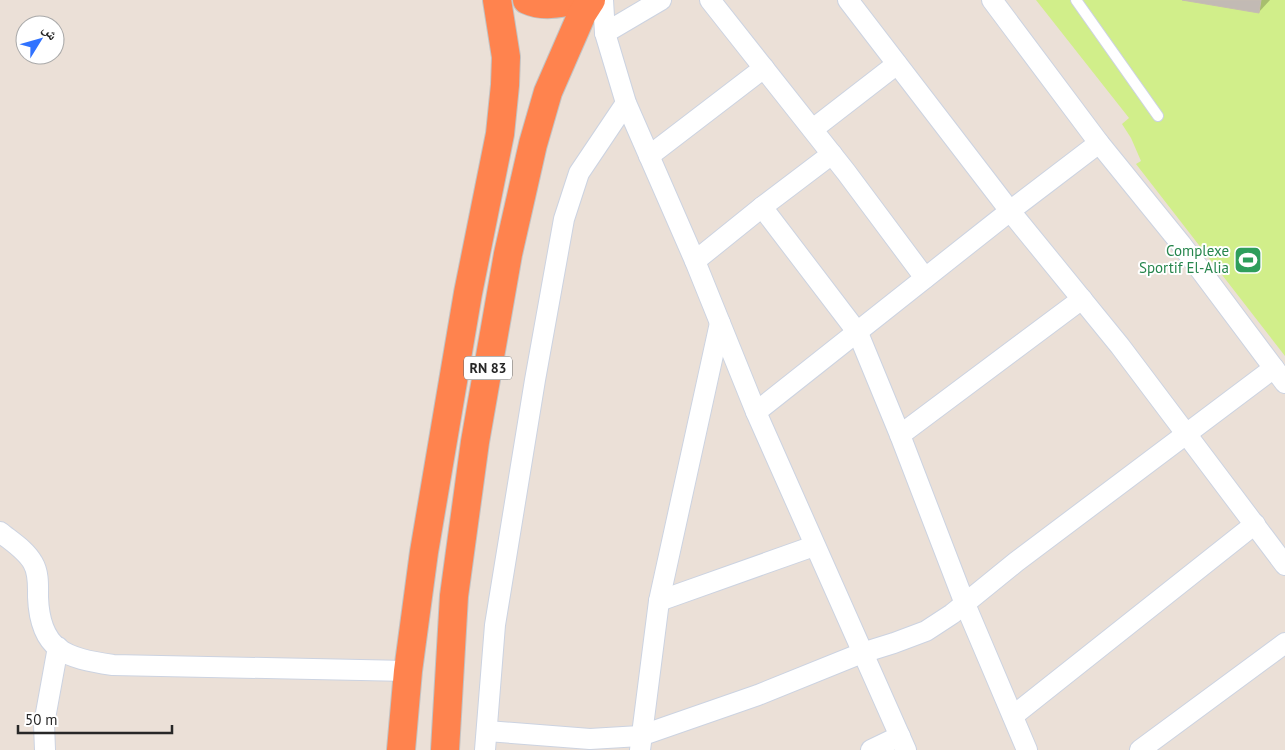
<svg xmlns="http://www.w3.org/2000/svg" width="1285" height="750" font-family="'PT Sans','Noto Naskh Arabic',sans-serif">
	<rect width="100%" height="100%" fill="#ebe0d7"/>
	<!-- pitch -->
	<path fill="#d1ee8a" d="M1036 0H1285V356L1136 164 1141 161 1131 138 1122 124 1129 118Z"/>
	<!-- shadow -->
	<path fill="#0003" d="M1189 0H1270L1259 12Z"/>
	<!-- building -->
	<path fill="#c2bab4" stroke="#c6bcb1" d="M1182 0H1261L1259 13Z"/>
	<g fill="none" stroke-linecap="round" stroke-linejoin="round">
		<defs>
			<path id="lane" d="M1076 0 1158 116"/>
			<g id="street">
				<path d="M603 0 605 33 626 103 695 261 756 412 906 750"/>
				<path d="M710 0 846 172 925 278"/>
				<path d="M848 0 1010 211 1120 346 1285 565"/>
				<path d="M992 0 1099 143 1181 244 1285 383"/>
				<path d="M605 33 661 0"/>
				<path d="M813 129 897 64"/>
				<path d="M649 156 764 68"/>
				<path d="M762 207 858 333 900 435 965 604 1027 750"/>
				<path d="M695 261 762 207 832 154"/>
				<path d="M756 412 1015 207 1099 143"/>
				<path d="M900 435 1082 299"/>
				<path d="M0 532C11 541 26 550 33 563 39 573 38 586 38 597 40 651 66 658 113 665L408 671"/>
				<path d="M659 601 814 546"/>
				<path d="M1013 716 1255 524"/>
				<path d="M487 731 590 739 640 736 758 695 862 653 894 643 926 631 952 614 1016 562 1274 368"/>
				<path d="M45 750 44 724 58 647"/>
				<path d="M485 750 495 625 535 380 564 219 579 173 626 103"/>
				<path d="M640 750 659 601 720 323"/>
				<path d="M871 750 900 736"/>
				<path d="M1140 750 1285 643"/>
			</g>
			<g id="highway">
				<path d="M527 0C542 7 559 4 574 0"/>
				<path d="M401 750 408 671 424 552 468 293 500 134 505 85 506 57 497 0"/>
				<path d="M445 750 454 596 475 442 508 254 533 144 548 92 582 14 591 0"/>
			</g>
		</defs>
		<!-- lane casing -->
		<use href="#lane" stroke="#ccd3e1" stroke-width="12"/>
		<!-- street casing -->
		<use href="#street" stroke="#ccd3e1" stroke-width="22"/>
		<!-- highway casing -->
		<use href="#highway" stroke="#c3c3c3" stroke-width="30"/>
		<!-- lane -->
		<use href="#lane" stroke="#fff" stroke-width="10"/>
		<!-- street -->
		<use href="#street" stroke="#fff" stroke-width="20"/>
		<!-- highway -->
		<use href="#highway" stroke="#ff834e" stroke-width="28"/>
	</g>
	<!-- icons -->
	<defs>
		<symbol id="stadium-square" viewBox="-11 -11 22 22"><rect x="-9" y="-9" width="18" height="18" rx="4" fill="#2e9e5b" stroke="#fff"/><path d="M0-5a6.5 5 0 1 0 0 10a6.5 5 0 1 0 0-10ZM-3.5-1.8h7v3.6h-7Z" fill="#fff"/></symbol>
	</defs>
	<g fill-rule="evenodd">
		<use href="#stadium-square" x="1232" y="244" width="32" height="32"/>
	</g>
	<g text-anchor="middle" stroke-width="4" stroke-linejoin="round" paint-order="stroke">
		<!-- shield labels -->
		<rect fill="#fff" stroke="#686868" stroke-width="1" x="464" y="356.5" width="48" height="23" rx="4"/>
		<g font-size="14" font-weight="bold" fill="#272727">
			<text x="488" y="373">RN 83</text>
		</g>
		<!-- leisure labels -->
		<g font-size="15" fill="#27864d" stroke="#fff" text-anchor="end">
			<text x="1229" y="256">Complexe<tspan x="1229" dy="17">Sportif El-Alia</tspan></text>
		</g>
	</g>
	<!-- north arrow -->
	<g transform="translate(40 40) rotate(53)"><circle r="24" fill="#ffffff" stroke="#a9a9a9"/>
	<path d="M0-4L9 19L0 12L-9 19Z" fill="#3072ff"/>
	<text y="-8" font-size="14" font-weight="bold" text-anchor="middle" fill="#272727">ش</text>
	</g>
	<!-- scale -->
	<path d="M18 725v8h154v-8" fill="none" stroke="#272727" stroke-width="2.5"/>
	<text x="25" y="725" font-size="15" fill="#272727" stroke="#ffffff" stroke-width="4" paint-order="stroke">50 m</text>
</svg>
